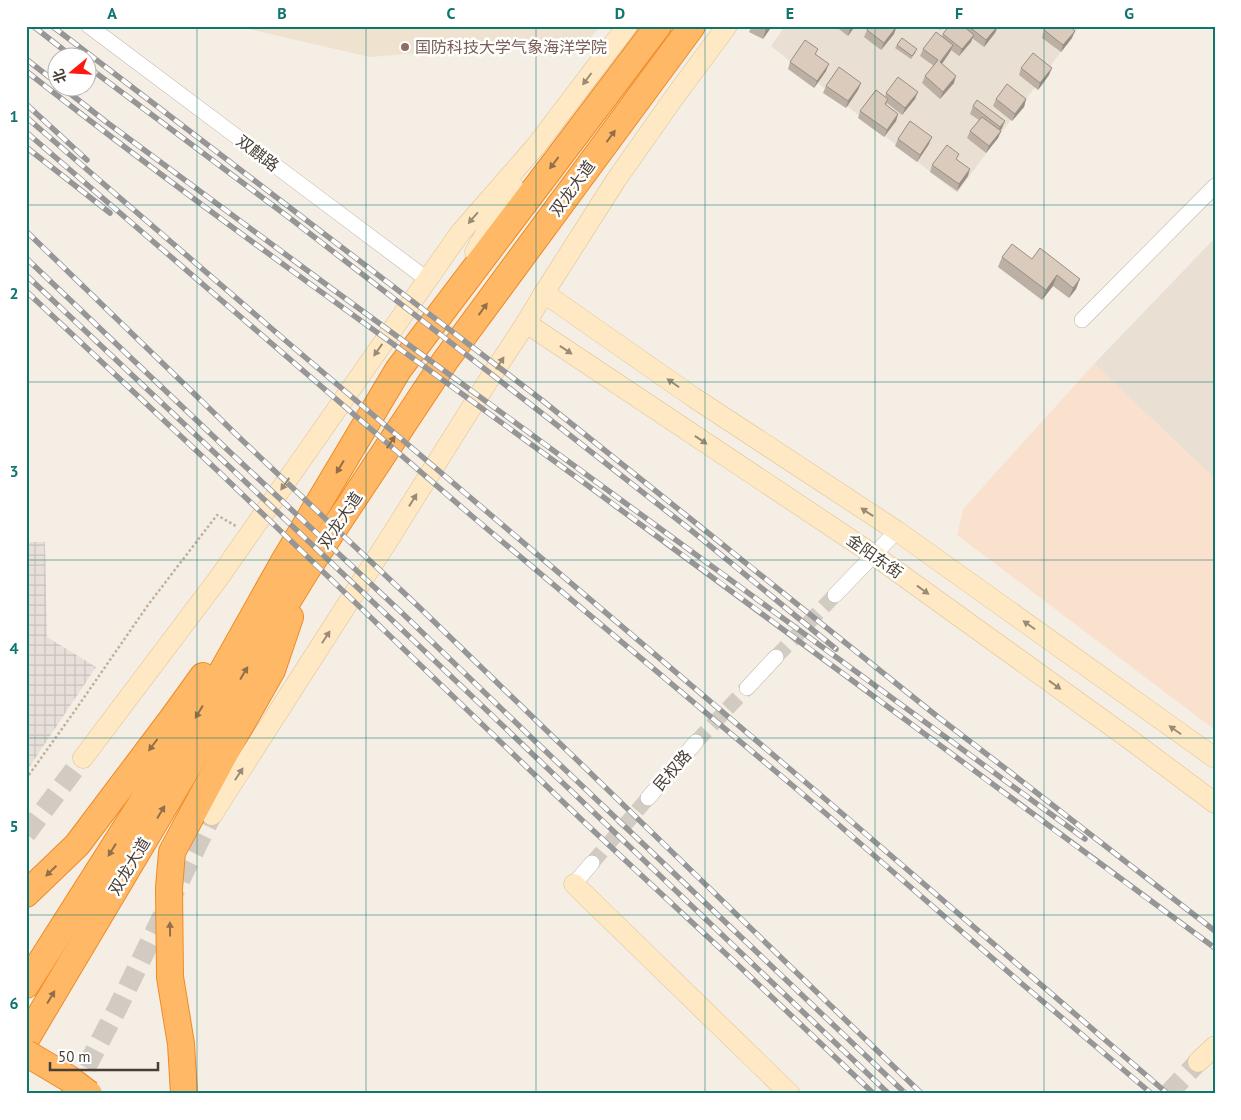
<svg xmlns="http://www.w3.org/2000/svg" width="1241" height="1120" font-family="'PT Sans','Noto Sans SC',sans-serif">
	<defs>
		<pattern id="industrial-grid" width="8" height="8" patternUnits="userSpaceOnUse" patternTransform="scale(1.25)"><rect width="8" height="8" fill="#e7e0da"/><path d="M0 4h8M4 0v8" fill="none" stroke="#c8c1bc"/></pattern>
	</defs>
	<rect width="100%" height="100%" fill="#f5eee5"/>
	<!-- residential -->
	<g fill="#e9dfd3">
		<path d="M785 26H1080L957 193 771 46Z"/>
		<path d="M1215 238V479L1094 364Z"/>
	</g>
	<!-- commercial -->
	<path fill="#f9e1ce" d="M1094 364 1215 479V730L957 535 963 509Z"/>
	<!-- industrial -->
	<path fill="url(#industrial-grid)" d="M26 542H45L47 637 96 667 26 772Z"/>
	<!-- education -->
	<path fill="#efe2ce" d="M236 26H600L591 38 370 57Z"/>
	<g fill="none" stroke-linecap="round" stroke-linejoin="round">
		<!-- street-tunnel -->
		<g stroke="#d2cbc2" stroke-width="15" stroke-dasharray="15 8" stroke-linecap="butt">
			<path d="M776 657 835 595"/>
			<path d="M696 742 747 688"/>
			<path d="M592 863 648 798"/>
		</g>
		<!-- secondary-tunnel -->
		<g stroke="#d2cbc2" stroke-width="20" stroke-dasharray="20 10" stroke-linecap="butt">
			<path d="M26 834 83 758"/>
			<path d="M72 1094 117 1009 212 815"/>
			<path d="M1168 1094 1198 1062"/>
		</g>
		<defs>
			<g id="street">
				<path d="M89 26 428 280"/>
				<path d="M1082 320 1215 186"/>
				<path d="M835 595 897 531"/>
				<path d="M747 688 776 657"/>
				<path d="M648 798 696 742"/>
				<path d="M574 884 592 863"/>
			</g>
			<g id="secondary">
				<path d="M475 252 513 186"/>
				<path d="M544 293 693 397 897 531 1215 758"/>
				<path d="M526 323 874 555 1128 738 1215 803"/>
				<path d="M83 758 218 579 460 233 535 147 627 26"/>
				<path d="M212 815 389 539 488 381 526 323 544 293 616 180 673 99 727 26"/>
				<path d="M574 884 790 1094"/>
				<path d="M1198 1062 1215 1046"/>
			</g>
			<g id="highway">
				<path d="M26 894 77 845 172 719 203 676"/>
				<path d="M26 985 200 711 283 563 398 370 658 26"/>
				<path d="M26 1039 246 669 306 571 445 361 692 26"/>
				<path d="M184 1094 181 1044 170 977 169 888 172 852 231 742 272 670 290 617"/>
			</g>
		</defs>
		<!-- street casing -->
		<use href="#street" stroke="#c1b5a7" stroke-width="16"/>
		<!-- secondary casing -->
		<use href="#secondary" stroke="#ddc092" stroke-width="21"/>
		<!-- highway casing -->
		<use href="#highway" stroke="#ef8b25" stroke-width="28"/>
		<!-- path -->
		<path stroke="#c5ae97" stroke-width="2.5" stroke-dasharray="2.5 2.5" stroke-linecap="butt" d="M26 779 74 712 148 605 217 515 236 526"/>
		<!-- street -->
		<use href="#street" stroke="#fff" stroke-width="15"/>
		<!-- secondary -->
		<use href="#secondary" stroke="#ffe9c5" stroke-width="20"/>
		<!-- highway -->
		<use href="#highway" stroke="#ffb866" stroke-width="26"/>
		<defs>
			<g id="rail">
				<path d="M33 26 74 58"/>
				<path d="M52 26 543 401 697 524 938 717 1010 772 1215 931"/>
				<path d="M26 59 58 84"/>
				<path d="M88 67 291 219 539 411 692 531 836 649"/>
				<path d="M26 71C190 200 360 319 528 442 758 609 985 780 1215 948"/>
				<path d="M63 88 105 121 331 288 1085 839"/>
				<path d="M26 104 87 160"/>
				<path d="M26 117 286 341 824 798 1168 1094"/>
				<path d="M26 132 473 517 824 812 1021 983 1152 1094"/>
				<path d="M26 147 110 213"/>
				<path d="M26 231 244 442 420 608 922 1094"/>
				<path d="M26 258 233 455 401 612 536 742 906 1094"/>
				<path d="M26 275 393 621 889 1094"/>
				<path d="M26 291 219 472 584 822 739 966 874 1094"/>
			</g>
		</defs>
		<!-- rail casing -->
		<use href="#rail" stroke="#969696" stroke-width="5.5"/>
		<!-- rail -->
		<use href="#rail" stroke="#fff" stroke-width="4" stroke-dasharray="11" stroke-linecap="butt"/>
		<defs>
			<path id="highway-bridge" d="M26 1053 68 1078 89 1094"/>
		</defs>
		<!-- highway-bridge casing -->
		<use href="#highway-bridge" stroke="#ef8b25" stroke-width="28" stroke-linecap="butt"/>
		<!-- highway-bridge -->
		<use href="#highway-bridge" stroke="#ffb866" stroke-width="26"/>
	</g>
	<!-- wall -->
	<g fill="#bcafa3">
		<path d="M752 26H772L763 39 749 32Z"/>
		<path d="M835 26H855L848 36Z"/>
		<path d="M935 26H943L940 30Z"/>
		<path d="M967 26H998L995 33 984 47 972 38 971 42 959 56 951 50 950 52 942 64 954 83 940 99 922 83 925 76 934 66 920 56 923 49 941 37 943 34 966 29Z"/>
		<path d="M867 30 894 34 881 50 864 37Z"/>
		<path d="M1044 30 1072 38 1061 52 1042 38Z"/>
		<path d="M897 45 916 52 911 59 895 48Z"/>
		<path d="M816 54 826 71 814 88 788 69 790 62Z"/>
		<path d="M1021 68 1049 75 1038 90 1019 75Z"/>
		<path d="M861 83 858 90 846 108 823 93 826 86Z"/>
		<path d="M886 93 915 99 902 115 887 103 886 105 898 114 896 121 884 137 858 118 860 111 885 97Z"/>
		<path d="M996 99H1026L1024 107 1012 121 993 106Z"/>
		<path d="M973 106 1002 128 1000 131H1001L998 138 986 153 967 138 970 131 979 120 970 114Z"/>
		<path d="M898 139 929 144 917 162 895 146Z"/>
		<path d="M957 159 968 176 957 191 930 172 932 165Z"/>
		<path d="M1040 248 1076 289 1069 298 1053 286 1042 300 998 267 1002 257 1032 259Z"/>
	</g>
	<!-- shaded-wall -->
	<g fill="#998e84">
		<path d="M768 26H772L763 39 766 29Z"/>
		<path d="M852 26H855L848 36 850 29Z"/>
		<path d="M897 26 894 34 881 50 884 43Z"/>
		<path d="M998 26 995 33 984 47 986 40Z"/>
		<path d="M1075 31 1072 38 1061 52 1063 45Z"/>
		<path d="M974 35 971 42 959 56 962 49Z"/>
		<path d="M953 45 950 52 938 69 940 62Z"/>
		<path d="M829 64 826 71 814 88 817 81Z"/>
		<path d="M1052 68 1049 75 1038 90 1040 83Z"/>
		<path d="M956 76 954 83 940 99 943 92Z"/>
		<path d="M861 83 858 90 846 108 848 101Z"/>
		<path d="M918 92 915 99 902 115 905 108Z"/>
		<path d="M1026 99 1024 107 1012 121 1015 114Z"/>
		<path d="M898 114 896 121 884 137 887 130Z"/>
		<path d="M1005 121 1002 128 998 134 1000 127Z"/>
		<path d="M1001 131 998 138 986 153 989 146Z"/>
		<path d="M932 137 929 144 917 162 920 155Z"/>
		<path d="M970 169 968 176 957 191 959 184Z"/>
		<path d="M1057 275 1053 286 1042 300 1046 290Z"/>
		<path d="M1080 279 1076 289 1069 298 1073 288Z"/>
	</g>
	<!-- building -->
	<g fill="#dbcbbd" stroke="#998e84">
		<path d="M762 26H768L766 29Z"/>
		<path d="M846 26H852L850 29Z"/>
		<path d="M870 26H897L884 43 867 30Z"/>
		<path d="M949 26H963L974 35 962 49 943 34Z"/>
		<path d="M968 26H998L986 40Z"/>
		<path d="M1047 26H1069L1075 31 1063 45 1044 30Z"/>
		<path d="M936 32 953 45 940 62 956 76 943 92 925 76 938 60 923 49Z"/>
		<path d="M902 38 917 49 912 56 897 45Z"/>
		<path d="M805 40 818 49 815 54 829 64 817 81 790 62Z"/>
		<path d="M1033 53 1052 68 1040 83 1021 68Z"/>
		<path d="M839 67 861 83 848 101 826 86Z"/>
		<path d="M898 77 918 92 905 108 886 93Z"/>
		<path d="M1007 84 1026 99 1015 114 996 99Z"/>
		<path d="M876 90 888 99 885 104 898 114 887 130 860 111Z"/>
		<path d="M977 100 1005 121 1000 127 973 106Z"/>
		<path d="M982 117 1001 131 989 146 970 131Z"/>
		<path d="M910 121 932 137 920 155 898 139Z"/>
		<path d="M947 145 959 154 956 159 970 169 959 184 932 165Z"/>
		<path d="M1012 244 1032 259 1040 248 1080 279 1073 288 1057 275 1046 290 1002 257Z"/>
	</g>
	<!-- one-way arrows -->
	<defs><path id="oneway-solid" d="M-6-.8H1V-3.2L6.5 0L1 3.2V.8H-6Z" transform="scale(1.25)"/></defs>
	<g fill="#9a8b75">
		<use href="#oneway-solid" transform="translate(587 79) rotate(127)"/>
		<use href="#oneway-solid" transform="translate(473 218) rotate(131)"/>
		<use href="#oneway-solid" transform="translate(378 350) rotate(125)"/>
		<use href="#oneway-solid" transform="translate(566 350) rotate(34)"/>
		<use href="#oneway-solid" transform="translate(500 363) rotate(-57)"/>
		<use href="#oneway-solid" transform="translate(673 383) rotate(-145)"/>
		<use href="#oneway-solid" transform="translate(701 440) rotate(34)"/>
		<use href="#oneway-solid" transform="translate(285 484) rotate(125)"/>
		<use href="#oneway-solid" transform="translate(413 500) rotate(-58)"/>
		<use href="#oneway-solid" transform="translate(867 512) rotate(-147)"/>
		<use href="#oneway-solid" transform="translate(923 590) rotate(36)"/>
		<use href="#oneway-solid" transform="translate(1029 625) rotate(-145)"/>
		<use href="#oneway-solid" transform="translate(326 637) rotate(-57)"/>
		<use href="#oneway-solid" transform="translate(1055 685) rotate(36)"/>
		<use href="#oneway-solid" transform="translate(1175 730) rotate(-145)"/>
		<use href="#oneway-solid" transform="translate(239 774) rotate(-57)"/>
	</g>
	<g fill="#916f48">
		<use href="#oneway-solid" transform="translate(611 136) rotate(-54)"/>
		<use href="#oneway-solid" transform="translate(554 163) rotate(127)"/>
		<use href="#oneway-solid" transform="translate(483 309) rotate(-54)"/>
		<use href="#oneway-solid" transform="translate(391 442) rotate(-56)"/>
		<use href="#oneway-solid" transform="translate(340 467) rotate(121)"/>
		<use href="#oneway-solid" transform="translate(244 673) rotate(-59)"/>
		<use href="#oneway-solid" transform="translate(199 712) rotate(121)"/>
		<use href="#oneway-solid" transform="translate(153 745) rotate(127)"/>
		<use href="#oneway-solid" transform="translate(161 812) rotate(-59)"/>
		<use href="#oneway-solid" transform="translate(112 850) rotate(122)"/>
		<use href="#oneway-solid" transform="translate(51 871) rotate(136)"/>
		<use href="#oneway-solid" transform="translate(170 929) rotate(-91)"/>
		<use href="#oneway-solid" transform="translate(51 997) rotate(-59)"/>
	</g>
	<!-- grid -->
	<path fill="none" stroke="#0f766e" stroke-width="1" stroke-opacity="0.55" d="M197 26V1094M366 26V1094M536 26V1094M705 26V1094M875 26V1094M1044 26V1094M26 205H1215M26 382H1215M26 560H1215M26 738H1215M26 915H1215"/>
	<!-- markers -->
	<circle fill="#8d6e63" stroke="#fff" stroke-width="2" cx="405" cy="47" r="5"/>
	<g text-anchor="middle" stroke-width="5" stroke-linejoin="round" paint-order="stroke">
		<!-- education labels -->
		<g font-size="16" fill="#785e54" stroke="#fff" text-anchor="start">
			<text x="415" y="53">国防科技大学气象海洋学院</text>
		</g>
		<!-- street labels -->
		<g font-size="16" fill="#483e34" stroke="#fff">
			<text transform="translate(258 153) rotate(37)" y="6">双麒路</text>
			<text transform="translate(572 188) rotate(-54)" y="6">双龙大道</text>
			<text transform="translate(340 520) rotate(-56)" y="6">双龙大道</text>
			<text transform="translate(875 556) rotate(35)" y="6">金阳东街</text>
			<text transform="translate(672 770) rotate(-49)" y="6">民权路</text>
			<text transform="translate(129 866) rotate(-59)" y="6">双龙大道</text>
		</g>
	</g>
	<!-- border -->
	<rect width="1241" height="1120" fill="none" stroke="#ffffff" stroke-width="55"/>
	<!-- north arrow -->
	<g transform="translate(72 72) rotate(252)"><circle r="24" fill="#ffffff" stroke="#b6b2ae"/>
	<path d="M0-4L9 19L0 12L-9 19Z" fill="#ff1712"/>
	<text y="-8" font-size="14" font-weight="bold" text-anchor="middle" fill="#483e34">北</text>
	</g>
	<!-- scale -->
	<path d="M50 1062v8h108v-8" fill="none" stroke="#483e34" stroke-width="2.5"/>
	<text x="58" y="1062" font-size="15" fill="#483e34" stroke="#ffffff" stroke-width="4" paint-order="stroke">50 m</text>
	<rect x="28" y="28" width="1186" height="1064" fill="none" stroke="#0f766e" stroke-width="2"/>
	<g font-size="16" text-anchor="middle" font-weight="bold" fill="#0f766e">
		<text x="112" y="19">A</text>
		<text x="282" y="19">B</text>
		<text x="451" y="19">C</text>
		<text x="620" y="19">D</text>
		<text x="790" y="19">E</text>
		<text x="959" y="19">F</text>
		<text x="1129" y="19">G</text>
		<text x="14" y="122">1</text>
		<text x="14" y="299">2</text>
		<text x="14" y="477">3</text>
		<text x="14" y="654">4</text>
		<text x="14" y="832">5</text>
		<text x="14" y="1009">6</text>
	</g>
</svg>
